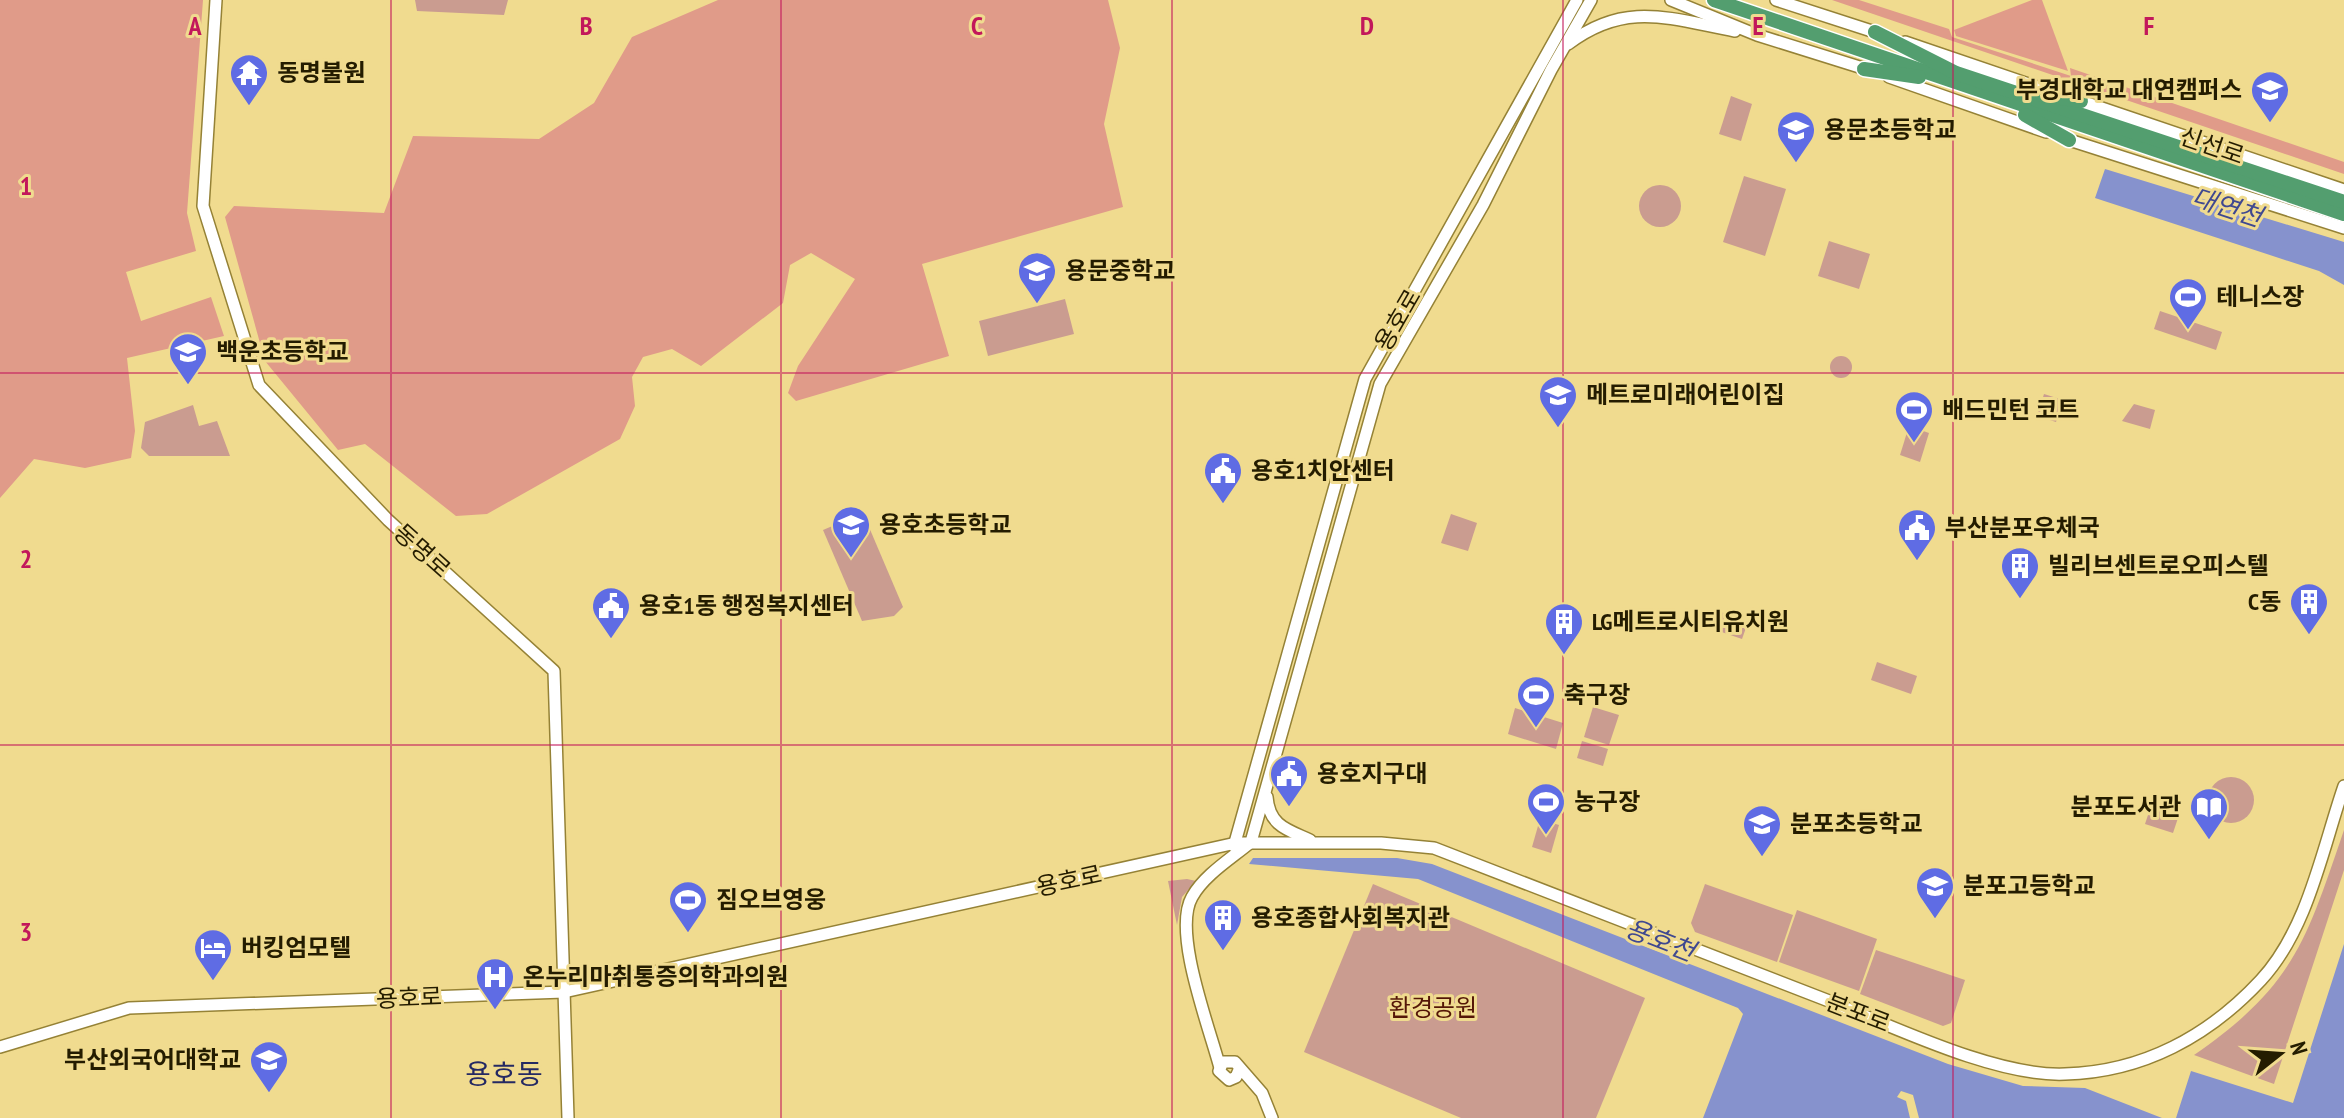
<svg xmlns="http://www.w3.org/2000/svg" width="2344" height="1118" font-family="'PT Sans Narrow','Noto Sans KR',sans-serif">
	<rect width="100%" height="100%" fill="#f0db8f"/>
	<!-- green -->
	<g fill="#ca9c90">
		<path d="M415 0H508L504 15 417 11Z"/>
		<path d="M1731 96 1752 104 1741 141 1719 134Z"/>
		<path d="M1744 176 1786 189 1765 256 1723 242Z"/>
		<circle cx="1660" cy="206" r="21"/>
		<path d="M1829 241 1870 254 1859 289 1818 276Z"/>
		<path d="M1065 299 1074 334 988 356 979 321Z"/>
		<path d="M2160 311 2222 332 2216 350 2154 329Z"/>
		<circle cx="1841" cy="367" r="11"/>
		<path d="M2044 394 2063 400 2056 422 2037 416Z"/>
		<path d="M2134 404 2155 410 2150 429 2122 421Z"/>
		<path d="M193 405 199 426 217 421 230 456H149L141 448 145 422Z"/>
		<path d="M1909 426 1929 433 1920 462 1900 455Z"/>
		<path d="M863 513 903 607 894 616 862 621 823 530Z"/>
		<path d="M1451 514 1477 523 1468 551 1441 543Z"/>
		<path d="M1713 609 1748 622 1742 639 1707 627Z"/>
		<path d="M1877 662 1917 676 1911 694 1871 680Z"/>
		<path d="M1593 707 1619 715 1609 745 1584 737Z"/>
		<path d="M1515 708 1563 723 1556 749 1508 734Z"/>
		<path d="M1582 741 1608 749 1603 766 1577 758Z"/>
		<circle cx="2231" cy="800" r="23"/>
		<path d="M2151 806 2179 815 2173 833 2145 824Z"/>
		<path d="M1540 819 1559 825 1551 853 1532 847Z"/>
		<path d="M2344 830V870L2274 1084 2194 1055C2294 986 2306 941 2344 830Z"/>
		<path d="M1187 879 1196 881 1182 897 1177 925 1168 881Z"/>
		<path d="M1373 884 1645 998 1596 1118H1461L1304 1052Z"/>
		<path d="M1705 884 1793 915 1777 962 1695 932 1691 923Z"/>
		<path d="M1797 910 1877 939 1859 991 1779 962Z"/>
		<path d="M1876 950 1965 980 1951 1023 1943 1026 1860 994Z"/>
	</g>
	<!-- forest -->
	<g fill="#e09b89">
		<path d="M0 0H203L187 213 196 251 126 272 141 321 211 297 224 336 127 358 135 431 131 458 85 468 34 459 0 498Z"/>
		<path d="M718 0H1108L1120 48 1104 124 1123 207 922 264 949 356 796 401 788 393 798 366 855 279 811 253 790 265 783 303 701 366 672 349 643 357 632 377 635 406 620 439 487 514 456 516 365 444 338 450 265 361 225 217 234 206 384 213 413 136 539 139 594 103 632 37Z"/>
		<path d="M1832 0H1859L1949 29 1952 37 2071 76 2070 68 2344 162V174Z"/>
		<path d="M2032 0H2042L2068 71 1956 36 1954 30Z"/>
	</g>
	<!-- water -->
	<g fill="#8692cd">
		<path d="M2105 169 2344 242V285L2319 271 2095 198Z"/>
		<path d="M1253 858H1397L1432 864 1948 1064 2023 1086 2085 1088 2162 1118H1919L1913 1095 1901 1091 1897 1097 1906 1101 1910 1118H1703L1743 1014 1738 1008 1418 879 1249 864Z"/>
		<path d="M2344 944V1118H2176L2191 1071 2293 1103Z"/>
	</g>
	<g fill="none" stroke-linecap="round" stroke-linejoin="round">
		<defs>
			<g id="secondary">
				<path d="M216 0 203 206 259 385 388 520 554 671 568 1118"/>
				<path d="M1671 0 1757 35 1869 70"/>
				<path d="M1776 0 1881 34"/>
				<path d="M1905 42 2055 93"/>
				<path d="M1568 44C1626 0 1670 19 1735 31"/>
				<path d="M1889 77 2046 132"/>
				<path d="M2075 99 2344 190"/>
				<path d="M2063 138 2344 228"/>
				<path d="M1267 797C1269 826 1288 830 1310 840"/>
				<path d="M1234 846 1365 379 1577 0"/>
				<path d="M0 1047 129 1008 564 992 1236 843H1381L1434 848C1566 899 1698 950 1829 1001 1894 1027 1997 1077 2065 1074 2143 1072 2209 1036 2261 980 2308 929 2322 850 2344 786"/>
				<path d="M1220 1068C1210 1029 1172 932 1192 897 1204 875 1232 858 1251 842L1380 384 1483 205 1551 70 1591 0"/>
				<path d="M1239 1070 1236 1077 1229 1080 1219 1071 1223 1062H1235L1262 1093 1272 1118"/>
			</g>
			<g id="highway">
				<path d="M1714 0 2344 214"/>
				<path d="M1875 32 1956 73 2344 202"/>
				<path d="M1864 69 1919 77"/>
				<path d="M2042 95 2081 101"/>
				<path d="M2025 115 2069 140"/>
			</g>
		</defs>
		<!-- secondary casing -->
		<use href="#secondary" stroke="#958236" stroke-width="14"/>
		<!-- highway casing -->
		<use href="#highway" stroke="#fff" stroke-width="17"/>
		<!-- secondary -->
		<use href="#secondary" stroke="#fff" stroke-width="11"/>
		<!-- highway -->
		<use href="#highway" stroke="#539e6f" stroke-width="14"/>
	</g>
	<!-- grid -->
	<path fill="none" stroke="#c2185b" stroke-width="2" stroke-opacity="0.55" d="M391 0V1118M781 0V1118M1172 0V1118M1563 0V1118M1953 0V1118M0 373H2344M0 745H2344"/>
	<!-- icons -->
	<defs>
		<symbol id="temple-pin" viewBox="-11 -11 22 30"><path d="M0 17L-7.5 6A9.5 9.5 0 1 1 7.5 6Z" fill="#5f6ce4" stroke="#f0db8f"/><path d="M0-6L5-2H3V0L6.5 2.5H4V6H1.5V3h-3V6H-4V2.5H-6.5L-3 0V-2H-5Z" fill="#fff"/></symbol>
		<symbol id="university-pin" viewBox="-11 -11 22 30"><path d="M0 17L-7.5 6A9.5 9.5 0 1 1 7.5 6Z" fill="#5f6ce4" stroke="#f0db8f"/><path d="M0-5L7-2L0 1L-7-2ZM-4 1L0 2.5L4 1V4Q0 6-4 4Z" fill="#fff"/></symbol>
		<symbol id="school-pin" viewBox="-11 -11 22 30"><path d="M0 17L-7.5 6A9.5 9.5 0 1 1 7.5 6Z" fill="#5f6ce4" stroke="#f0db8f"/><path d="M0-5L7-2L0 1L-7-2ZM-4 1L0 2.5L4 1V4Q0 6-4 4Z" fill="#fff"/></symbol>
		<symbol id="stadium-pin" viewBox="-11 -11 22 30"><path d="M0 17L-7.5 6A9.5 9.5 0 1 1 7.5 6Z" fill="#5f6ce4" stroke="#f0db8f"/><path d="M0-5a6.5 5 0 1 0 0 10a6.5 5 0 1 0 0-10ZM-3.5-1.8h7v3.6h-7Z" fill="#fff"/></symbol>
		<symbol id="civic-pin" viewBox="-11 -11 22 30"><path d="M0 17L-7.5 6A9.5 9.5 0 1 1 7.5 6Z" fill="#5f6ce4" stroke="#f0db8f"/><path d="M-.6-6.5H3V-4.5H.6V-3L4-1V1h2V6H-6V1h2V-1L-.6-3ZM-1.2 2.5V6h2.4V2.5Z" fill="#fff"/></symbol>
		<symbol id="building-pin" viewBox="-11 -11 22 30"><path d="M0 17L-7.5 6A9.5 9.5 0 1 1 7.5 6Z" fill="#5f6ce4" stroke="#f0db8f"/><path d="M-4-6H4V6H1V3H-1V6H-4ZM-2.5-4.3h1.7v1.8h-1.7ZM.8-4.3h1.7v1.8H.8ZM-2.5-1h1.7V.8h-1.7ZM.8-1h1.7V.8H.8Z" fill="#fff"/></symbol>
		<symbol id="library-pin" viewBox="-11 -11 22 30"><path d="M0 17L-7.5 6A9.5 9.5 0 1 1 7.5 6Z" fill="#5f6ce4" stroke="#f0db8f"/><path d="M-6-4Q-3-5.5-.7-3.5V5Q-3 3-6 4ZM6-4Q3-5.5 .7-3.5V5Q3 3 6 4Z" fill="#fff"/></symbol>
		<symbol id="hotel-pin" viewBox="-11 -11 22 30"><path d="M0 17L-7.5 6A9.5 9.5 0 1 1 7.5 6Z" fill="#5f6ce4" stroke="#f0db8f"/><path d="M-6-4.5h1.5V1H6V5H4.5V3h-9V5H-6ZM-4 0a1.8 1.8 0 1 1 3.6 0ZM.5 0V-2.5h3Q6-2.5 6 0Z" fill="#fff"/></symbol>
		<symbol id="hospital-pin" viewBox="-11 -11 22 30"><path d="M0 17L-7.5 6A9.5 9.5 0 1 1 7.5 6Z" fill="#5f6ce4" stroke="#f0db8f"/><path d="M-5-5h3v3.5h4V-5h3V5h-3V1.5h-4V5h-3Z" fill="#fff"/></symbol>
	</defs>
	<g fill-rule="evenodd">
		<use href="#temple-pin" x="227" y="51" width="44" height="60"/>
		<use href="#university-pin" x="2248" y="68" width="44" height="60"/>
		<use href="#school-pin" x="1774" y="108" width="44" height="60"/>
		<use href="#school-pin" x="1015" y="249" width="44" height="60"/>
		<use href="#stadium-pin" x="2166" y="275" width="44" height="60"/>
		<use href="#school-pin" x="166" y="330" width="44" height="60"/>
		<use href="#school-pin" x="1536" y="373" width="44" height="60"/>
		<use href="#stadium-pin" x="1892" y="388" width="44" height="60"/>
		<use href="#civic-pin" x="1201" y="449" width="44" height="60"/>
		<use href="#school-pin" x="829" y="503" width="44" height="60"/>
		<use href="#civic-pin" x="1895" y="506" width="44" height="60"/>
		<use href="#building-pin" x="1998" y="544" width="44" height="60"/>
		<use href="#building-pin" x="2287" y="580" width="44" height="60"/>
		<use href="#civic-pin" x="589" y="584" width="44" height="60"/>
		<use href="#building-pin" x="1542" y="600" width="44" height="60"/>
		<use href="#stadium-pin" x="1514" y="673" width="44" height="60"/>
		<use href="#civic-pin" x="1267" y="752" width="44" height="60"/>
		<use href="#stadium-pin" x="1524" y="780" width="44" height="60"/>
		<use href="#library-pin" x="2187" y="785" width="44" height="60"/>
		<use href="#school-pin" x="1740" y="802" width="44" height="60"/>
		<use href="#school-pin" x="1913" y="864" width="44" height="60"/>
		<use href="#stadium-pin" x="666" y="878" width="44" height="60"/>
		<use href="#building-pin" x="1201" y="896" width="44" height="60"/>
		<use href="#hotel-pin" x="191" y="926" width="44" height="60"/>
		<use href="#hospital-pin" x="473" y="955" width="44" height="60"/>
		<use href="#university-pin" x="247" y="1038" width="44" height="60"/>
	</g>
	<g text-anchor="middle" stroke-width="6" stroke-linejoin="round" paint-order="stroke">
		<!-- poi labels -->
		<g font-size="24" font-weight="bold" fill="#241c00" stroke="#f0db8f" text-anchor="start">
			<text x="277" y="81">동명불원</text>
			<text x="2242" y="98" text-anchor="end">부경대학교 대연캠퍼스</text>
			<text x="1824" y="138">용문초등학교</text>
			<text x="1065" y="279">용문중학교</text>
			<text x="2216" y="305">테니스장</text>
			<text x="216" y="360">백운초등학교</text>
			<text x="1586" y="403">메트로미래어린이집</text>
			<text x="1942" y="418">배드민턴 코트</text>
			<text x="1251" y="479">용호1치안센터</text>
			<text x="879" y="533">용호초등학교</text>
			<text x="1945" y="536">부산분포우체국</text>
			<text x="2048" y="574">빌리브센트로오피스텔</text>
			<text x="2281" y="610" text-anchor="end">C동</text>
			<text x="639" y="614">용호1동 행정복지센터</text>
			<text x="1592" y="630">LG메트로시티유치원</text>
			<text x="1564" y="703">축구장</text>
			<text x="1317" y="782">용호지구대</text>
			<text x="1574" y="810">농구장</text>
			<text x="2181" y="815" text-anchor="end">분포도서관</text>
			<text x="1790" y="832">분포초등학교</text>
			<text x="1963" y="894">분포고등학교</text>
			<text x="716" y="908">짐오브영웅</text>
			<text x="1251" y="926">용호종합사회복지관</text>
			<text x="241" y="956">버킹엄모텔</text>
			<text x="523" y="985">온누리마취통증의학과의원</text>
			<text x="241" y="1068" text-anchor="end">부산외국어대학교</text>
		</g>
		<!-- street labels -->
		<g font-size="24" fill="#241c00" stroke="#f0db8f">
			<text transform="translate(2212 146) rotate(19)" y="8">신선로</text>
			<text transform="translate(1398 320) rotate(-60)" y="8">용호로</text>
			<text transform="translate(422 551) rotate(42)" y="8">동명로</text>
			<text transform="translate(1069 881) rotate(-12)" y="8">용호로</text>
			<text transform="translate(409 998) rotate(-2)" y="8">용호로</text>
			<text transform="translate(1858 1013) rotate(21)" y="8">분포로</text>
		</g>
		<!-- park labels -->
		<g font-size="24" fill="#541607" stroke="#f0db8f">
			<text x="1433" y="1016">환경공원</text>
		</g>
		<!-- water labels -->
		<g font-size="26" font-style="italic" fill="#3f4890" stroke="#f0db8f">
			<text transform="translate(2227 207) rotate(18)" y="9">대연천</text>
			<text transform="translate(1660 940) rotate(21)" y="9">용호천</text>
		</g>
		<!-- quarter labels -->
		<g font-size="28" fill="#242963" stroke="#f0db8f">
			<text x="504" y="1084">용호동</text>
		</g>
	</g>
	<g font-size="26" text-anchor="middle" font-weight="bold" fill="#c2185b" stroke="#f0db8f" stroke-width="6" stroke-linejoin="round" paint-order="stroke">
		<text x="195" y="35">A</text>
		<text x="586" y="35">B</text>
		<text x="977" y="35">C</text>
		<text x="1367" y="35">D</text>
		<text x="1758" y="35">E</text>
		<text x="2149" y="35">F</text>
		<text x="26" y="195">1</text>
		<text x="26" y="568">2</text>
		<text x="26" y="941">3</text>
	</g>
	<!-- north arrow -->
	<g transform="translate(2280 1054) rotate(73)" stroke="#f0db8f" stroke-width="6" paint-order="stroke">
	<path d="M0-6L14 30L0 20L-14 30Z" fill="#241c00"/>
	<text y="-12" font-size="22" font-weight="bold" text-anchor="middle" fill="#241c00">N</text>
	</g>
</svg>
